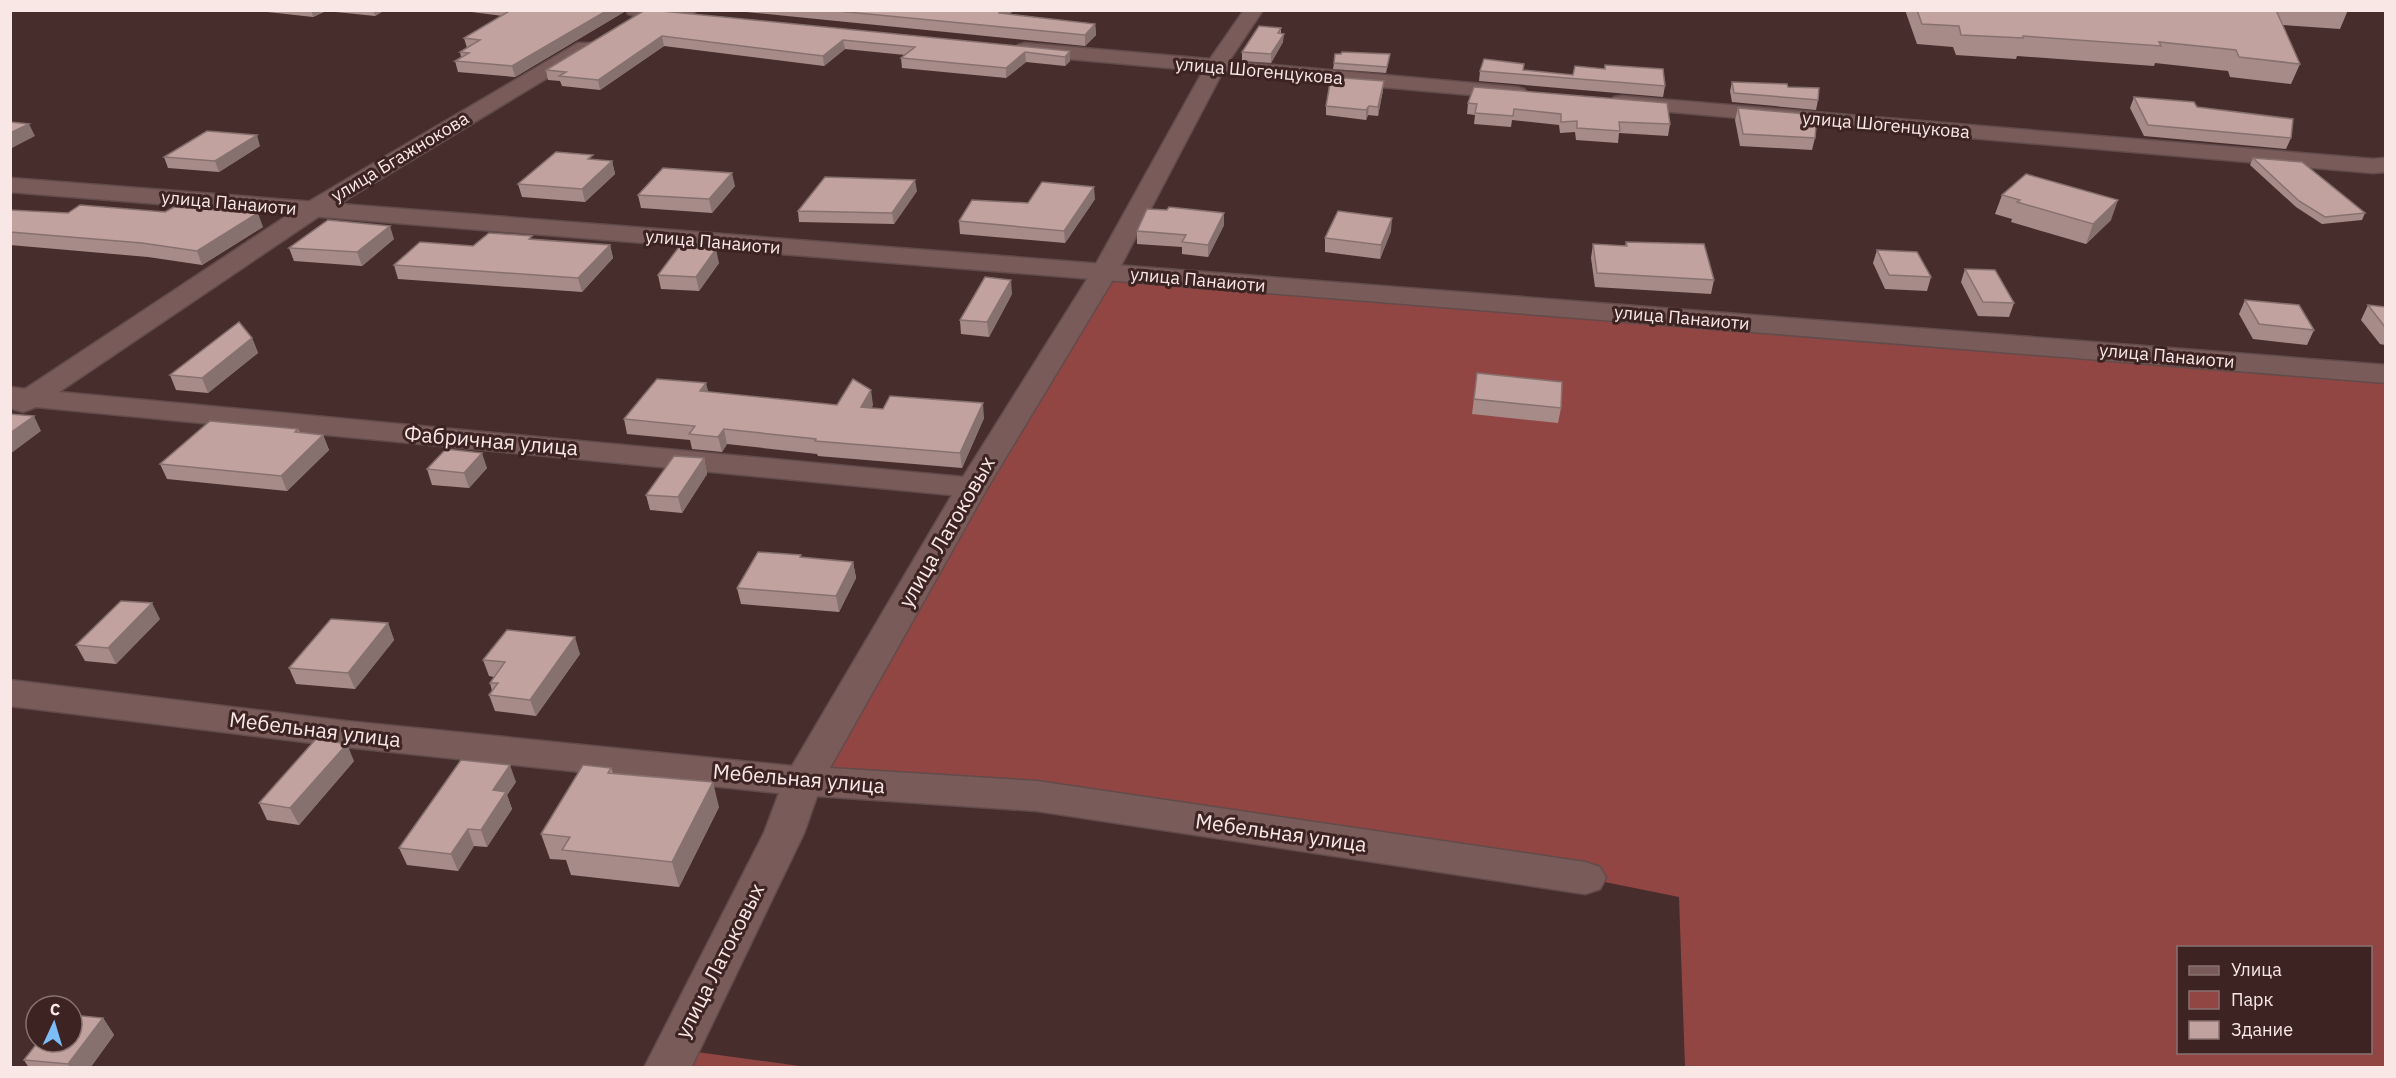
<svg xmlns="http://www.w3.org/2000/svg" width="2396" height="1078" font-family="'IBM Plex Sans',sans-serif">
	<rect width="100%" height="100%" fill="#472e2c"/>
	<!-- green -->
	<g fill="#924643" fill-rule="evenodd">
		<path d="M1104 273 2385 374V1067H1685L1679 897 1585 878 803 781ZM2178 948H2370V1052H2178Z"/>
		<path d="M675 1049 807 1067 667 1068Z"/>
	</g>
	<g fill="none" stroke-linecap="round" stroke-linejoin="round">
		<defs>
			<g id="minor">
				<path d="M626 10H688L694 12 696 16 694 20 687 22 635 16 628 14Z"/>
				<path d="M1244 10H1263L1229 61 1517 87 1524 89 1528 93 1524 97 1517 99 1222 73 1117 273 988 487 830 768 1037 781 1585 862 1600 867 1606 878 1600 889 1585 894 1037 811 817 796 804 833 691 1068H644L764 833 779 793 345 747 10 706V680L345 721 792 766 952 495 36 407 23 412 13 409 10 406V387L25 389 303 205 578 43H592L595 47 592 51 321 215 59 392 963 477 1091 273 1203 71 1025 55 1018 53 1015 49 1018 45 1025 43 1210 59Z"/>
				<path d="M1622 96 2373 159 2386 158V172L2373 173 1614 107 1611 102 1614 97Z"/>
			</g>
			<path id="tertiary" d="M10 178 2386 365V383L10 192Z"/>
		</defs>
		<!-- minor casing -->
		<use href="#minor" stroke="#624c4b" stroke-width="3"/>
		<!-- tertiary casing -->
		<use href="#tertiary" stroke="#624c4b" stroke-width="3"/>
		<!-- minor -->
		<use href="#minor" fill="#795c5a" fill-rule="evenodd"/>
		<!-- tertiary -->
		<use href="#tertiary" fill="#795c5a" fill-rule="evenodd"/>
	</g>
	<!-- wall -->
	<g fill="#a68b89">
		<path d="M249 10H385L375 16 326 11 313 17Z"/>
		<path d="M456 10H625L624 12 515 77 458 72 455 61 461 57 460 52 467 48 464 38 503 16Z"/>
		<path d="M645 10 1070 51V61L1065 66 1026 62 1006 78 902 68 901 58 905 55 845 49 824 66 664 46 600 90 562 86 560 81 548 80 546 70Z"/>
		<path d="M726 10H1012V12L1009 14 1095 24 1096 35 1085 46Z"/>
		<path d="M1905 10H2348L2340 29 2283 25 2300 64 2291 84 2230 77 2228 71 2155 63 2154 66 2017 56 2016 59 1956 55 1953 47 1917 44Z"/>
		<path d="M1281 28V33L1283 42 1271 63 1242 61V52Z"/>
		<path d="M1390 54 1386 73 1333 69 1334 63Z"/>
		<path d="M1523 70 1665 86 1663 97 1479 81 1480 71Z"/>
		<path d="M1732 82 1788 87 1818 100 1816 110 1732 102 1730 91Z"/>
		<path d="M1383 90 1378 116 1368 115 1366 120 1326 115V106Z"/>
		<path d="M2134 97 2197 107 2291 138 2286 149 2144 136 2130 108Z"/>
		<path d="M1468 103 1670 124 1668 136 1619 133 1618 143 1576 140 1575 132 1560 133 1559 125 1512 120 1511 127 1474 124 1475 115 1467 114Z"/>
		<path d="M1738 108 1815 138 1812 150 1740 146 1735 120Z"/>
		<path d="M260 146 219 172 168 168 164 157Z"/>
		<path d="M2253 158 2365 213 2362 220 2322 224 2296 207 2250 165Z"/>
		<path d="M594 160 612 161 615 174 585 202 522 197 518 184Z"/>
		<path d="M735 186 712 213 641 208 638 195Z"/>
		<path d="M917 191 894 224 799 222 798 211Z"/>
		<path d="M2002 195 2111 220 2086 244 2011 222 2012 219 1995 214Z"/>
		<path d="M1095 199 1065 243 960 234 959 221 1028 203Z"/>
		<path d="M10 209 11 210 263 227 202 265 148 257 10 245Z"/>
		<path d="M1224 213V225L1208 257 1182 254V247L1137 244V231Z"/>
		<path d="M1391 231 1380 259 1325 252V238Z"/>
		<path d="M394 239 362 266 294 261 289 248Z"/>
		<path d="M533 239 610 245 613 258 582 292 398 279 394 265 473 246Z"/>
		<path d="M1626 242 1714 280 1711 294 1595 287 1591 258 1593 244 1625 246Z"/>
		<path d="M1877 250 1931 277 1927 291 1885 289 1873 263Z"/>
		<path d="M719 263 699 291 661 289 658 275Z"/>
		<path d="M1965 269 2014 303 2009 317 1978 316 1961 282Z"/>
		<path d="M1012 294 989 337 961 334 960 320Z"/>
		<path d="M2245 300 2314 330 2307 345 2253 339 2239 314Z"/>
		<path d="M2368 305 2385 307V345L2380 344 2361 320Z"/>
		<path d="M252 338 258 353 208 393 176 390 170 375Z"/>
		<path d="M1477 373 1561 408 1558 423 1472 414Z"/>
		<path d="M708 392 837 405H873L871 408 984 418 962 468 818 456 817 454 727 444 722 452 692 449 690 440 627 434 624 419Z"/>
		<path d="M298 429 300 432 323 435 329 450 287 491 167 479 160 464Z"/>
		<path d="M704 458 707 474 682 513 650 510 646 495Z"/>
		<path d="M487 468 469 488 432 485 427 469Z"/>
		<path d="M853 562 856 578 839 612 741 604 737 588Z"/>
		<path d="M160 619 116 664 85 661 76 645Z"/>
		<path d="M388 623 394 640 355 689 296 684 289 668Z"/>
		<path d="M580 654 536 716 495 711 489 695 492 691 490 683 494 677 489 676 483 660Z"/>
		<path d="M354 761 299 825 267 820 259 803Z"/>
		<path d="M611 768 613 773 719 807 679 887 571 875 566 860 550 859 541 834Z"/>
		<path d="M516 782 507 795 512 809 487 847 474 846 458 871 407 865 399 848Z"/>
		<path d="M103 1018 114 1035 90 1068H29L24 1060Z"/>
	</g>
	<!-- shaded-wall -->
	<g fill="#87716f">
		<path d="M311 10H326V11L313 17Z"/>
		<path d="M373 10H385L375 16Z"/>
		<path d="M608 10H625L624 12 515 77 512 66Z"/>
		<path d="M1001 10H1012V12L999 23V13Z"/>
		<path d="M1095 24 1096 35 1085 46V35Z"/>
		<path d="M1284 34 1283 42 1271 63V54Z"/>
		<path d="M662 36 664 46 600 90 598 80Z"/>
		<path d="M843 40 845 49 824 66 823 56Z"/>
		<path d="M1070 51V61L1065 66V57Z"/>
		<path d="M1025 52 1026 62 1006 78V68Z"/>
		<path d="M1384 81 1383 90 1378 116V107Z"/>
		<path d="M1369 106 1368 115 1366 120V110Z"/>
		<path d="M29 124 35 136 10 149V133Z"/>
		<path d="M257 135 260 146 219 172 215 161Z"/>
		<path d="M612 161 615 174 585 202 582 189Z"/>
		<path d="M732 173 735 186 712 213 709 199Z"/>
		<path d="M915 180 917 191 894 224 892 213Z"/>
		<path d="M1094 187 1095 199 1065 243 1064 231Z"/>
		<path d="M2118 200 2111 220 2086 244 2093 224Z"/>
		<path d="M258 213 263 227 202 265 197 251Z"/>
		<path d="M1224 213V225L1208 257V245Z"/>
		<path d="M1392 218 1391 231 1380 259 1381 245Z"/>
		<path d="M390 226 394 239 362 266 357 252Z"/>
		<path d="M610 245 613 258 582 292 578 278Z"/>
		<path d="M716 249 719 263 699 291 696 277Z"/>
		<path d="M1011 280 1012 294 989 337 987 322Z"/>
		<path d="M252 338 258 353 208 393 202 378Z"/>
		<path d="M706 383 710 398 700 391Z"/>
		<path d="M871 390 873 405 863 422 861 407Z"/>
		<path d="M983 403 984 418 962 468 960 453Z"/>
		<path d="M34 416 41 431 10 454V433Z"/>
		<path d="M724 429 727 444 722 452 718 437Z"/>
		<path d="M323 435 329 450 287 491 281 476Z"/>
		<path d="M482 453 487 468 469 488 464 473Z"/>
		<path d="M704 458 707 474 682 513 678 497Z"/>
		<path d="M853 562 856 578 839 612 836 596Z"/>
		<path d="M152 603 160 619 116 664 108 648Z"/>
		<path d="M388 623 394 640 355 689 348 673Z"/>
		<path d="M575 637 580 654 536 716 530 700Z"/>
		<path d="M347 744 354 761 299 825 290 808Z"/>
		<path d="M510 765 516 782 507 795 512 809 487 847 481 830 493 790Z"/>
		<path d="M713 782 719 807 679 887 672 862Z"/>
		<path d="M468 829 474 846 458 871 451 854Z"/>
		<path d="M103 1018 114 1035 90 1068H70L68 1064Z"/>
	</g>
	<!-- building -->
	<g fill="#c1a29f" stroke="#87716f" stroke-width="1.5">
		<path d="M511 10H608L512 66 455 61 469 53 460 52 480 40 464 38Z"/>
		<path d="M645 10H651L1070 51 1065 57 1025 52 1006 68 901 58 915 47 843 40 823 56 662 36 598 80 559 76 566 72 546 70Z"/>
		<path d="M827 10H1001L999 13 1095 24 1085 35Z"/>
		<path d="M1917 10H2276L2300 64 2239 57 2236 50 2159 42 2161 46 2023 36V38L1961 35 1959 26 1922 24Z"/>
		<path d="M1259 26 1281 28 1278 33 1284 34 1271 54 1242 52Z"/>
		<path d="M1342 52 1390 54 1387 67 1334 63 1335 54H1341Z"/>
		<path d="M1484 59 1524 64 1523 70 1573 75 1575 66 1605 69V65L1663 69 1665 86 1480 71Z"/>
		<path d="M1331 77 1384 81 1378 107 1369 106 1366 110 1326 106Z"/>
		<path d="M1732 82 1787 84 1788 87 1819 88 1818 100 1734 93Z"/>
		<path d="M1474 87 1667 103 1670 124 1619 122 1620 131 1577 128V121L1561 122V114L1514 109 1513 116 1475 113 1477 104 1468 103Z"/>
		<path d="M2134 97 2194 102 2197 107 2293 119 2291 138 2148 125Z"/>
		<path d="M1738 108 1817 115 1815 138 1743 134Z"/>
		<path d="M10 122 29 124 10 133Z"/>
		<path d="M207 131 257 135 215 161 164 157Z"/>
		<path d="M556 152 593 155 588 159 612 161 582 189 518 184Z"/>
		<path d="M2253 158 2302 162 2365 213 2325 217 2299 201Z"/>
		<path d="M663 168 732 173 709 199 638 195Z"/>
		<path d="M2026 174 2118 200 2093 224 2017 202 2020 200 2002 195Z"/>
		<path d="M825 177 915 180 892 213 798 211Z"/>
		<path d="M1042 182 1094 187 1064 231 959 221 972 200 1028 203Z"/>
		<path d="M80 205 165 212 174 207 258 213 197 251 142 243 10 232V210L68 213Z"/>
		<path d="M1169 207 1224 213 1208 245 1182 242 1186 235 1137 231 1147 209 1167 210Z"/>
		<path d="M1338 211 1392 218 1381 245 1325 238Z"/>
		<path d="M328 220 390 226 357 252 289 248Z"/>
		<path d="M489 233 532 236 529 239 610 245 578 278 394 265 420 242 473 246Z"/>
		<path d="M1626 242 1704 244 1714 280 1597 273 1593 244 1627 246Z"/>
		<path d="M679 247 716 249 696 277 658 275Z"/>
		<path d="M1877 250 1917 252 1931 277 1889 275Z"/>
		<path d="M1965 269 1995 270 2014 303 1983 302Z"/>
		<path d="M985 277 1011 280 987 322 960 320Z"/>
		<path d="M2245 300 2299 305 2314 330 2259 324Z"/>
		<path d="M2368 305 2385 307V327Z"/>
		<path d="M239 322 252 338 202 378 170 375Z"/>
		<path d="M1477 373 1562 382 1561 408 1474 399Z"/>
		<path d="M657 379 706 383 700 391 837 405 853 379 871 390 861 407 883 409 890 396 983 403 960 453 815 441 816 439 724 429 718 437 689 434 695 426 624 419Z"/>
		<path d="M10 414 34 416 10 433Z"/>
		<path d="M210 421 298 429 295 432 323 435 281 476 160 464Z"/>
		<path d="M446 449 482 453 464 473 427 469Z"/>
		<path d="M674 456 704 458 678 497 646 495Z"/>
		<path d="M758 552 801 555 800 557 853 562 836 596 737 588Z"/>
		<path d="M121 601 152 603 108 648 76 645Z"/>
		<path d="M331 619 388 623 348 673 289 668Z"/>
		<path d="M507 630 575 637 530 700 489 695 498 683H490L505 662 483 660Z"/>
		<path d="M316 739 347 744 290 808 259 803Z"/>
		<path d="M461 760 510 765 493 790 506 792 481 830 468 829 451 854 399 848Z"/>
		<path d="M583 765 611 768 608 773 713 782 672 862 562 850 570 837 541 834Z"/>
		<path d="M72 1015 103 1018 68 1064 24 1060 38 1042H72Z"/>
	</g>
	<g text-anchor="middle" stroke-width="6" stroke-linejoin="round" paint-order="stroke">
		<!-- far-street labels -->
		<g font-size="18" fill="#f9e7e6" stroke="#3d2422">
			<text transform="translate(1259 71) rotate(5)" y="6">улица Шогенцукова</text>
			<text transform="translate(1886 125) rotate(5)" y="6">улица Шогенцукова</text>
			<text transform="translate(400 157) rotate(-31)" y="6">улица Бгажнокова</text>
			<text transform="translate(229 203) rotate(5)" y="6">улица Панаиоти</text>
			<text transform="translate(713 242) rotate(5)" y="6">улица Панаиоти</text>
			<text transform="translate(1198 280) rotate(5)" y="6">улица Панаиоти</text>
			<text transform="translate(1682 318) rotate(5)" y="6">улица Панаиоти</text>
			<text transform="translate(2167 356) rotate(5)" y="6">улица Панаиоти</text>
		</g>
		<!-- street labels -->
		<g font-size="21" fill="#f9e7e6" stroke="#3d2422">
			<text transform="translate(491 441) rotate(5)" y="7">Фабричная улица</text>
			<text transform="translate(947 532) rotate(-60)" y="7">улица Латоковых</text>
			<text transform="translate(315 730) rotate(7)" y="7">Мебельная улица</text>
			<text transform="translate(799 779) rotate(5)" y="7">Мебельная улица</text>
			<text transform="translate(1281 833) rotate(8)" y="7">Мебельная улица</text>
			<text transform="translate(720 961) rotate(-63)" y="7">улица Латоковых</text>
		</g>
	</g>
	<!-- border -->
	<rect width="2396" height="1078" fill="none" stroke="#f9e7e6" stroke-width="24"/>
	<!-- legend -->
	<rect x="2177" y="946" width="195" height="108" fill="#3d2422" stroke="#887270" stroke-width="1.5"/>
	<rect x="2189" y="966" width="30" height="9" fill="#795c5a" stroke="#887270" stroke-width="1.5"/>
	<text x="2231" y="976" font-size="18" fill="#f9e7e6">Улица</text>
	<rect x="2189" y="991" width="30" height="18" fill="#924643" stroke="#887270" stroke-width="1.5"/>
	<text x="2231" y="1006" font-size="18" fill="#f9e7e6">Парк</text>
	<rect x="2189" y="1021" width="30" height="18" fill="#c1a29f" stroke="#887270" stroke-width="1.5"/>
	<text x="2231" y="1036" font-size="18" fill="#f9e7e6">Здание</text>
	<!-- north arrow -->
	<g transform="translate(54 1024) rotate(4)"><circle r="28" fill="#3d2422" stroke="#887270" stroke-width="1.5"/>
	<path d="M0-4.5L10 22L0 15L-10 22Z" fill="#7dbef9"/>
	<text y="-9" font-size="16" font-weight="bold" text-anchor="middle" fill="#f9e7e6">С</text>
	</g>
</svg>
